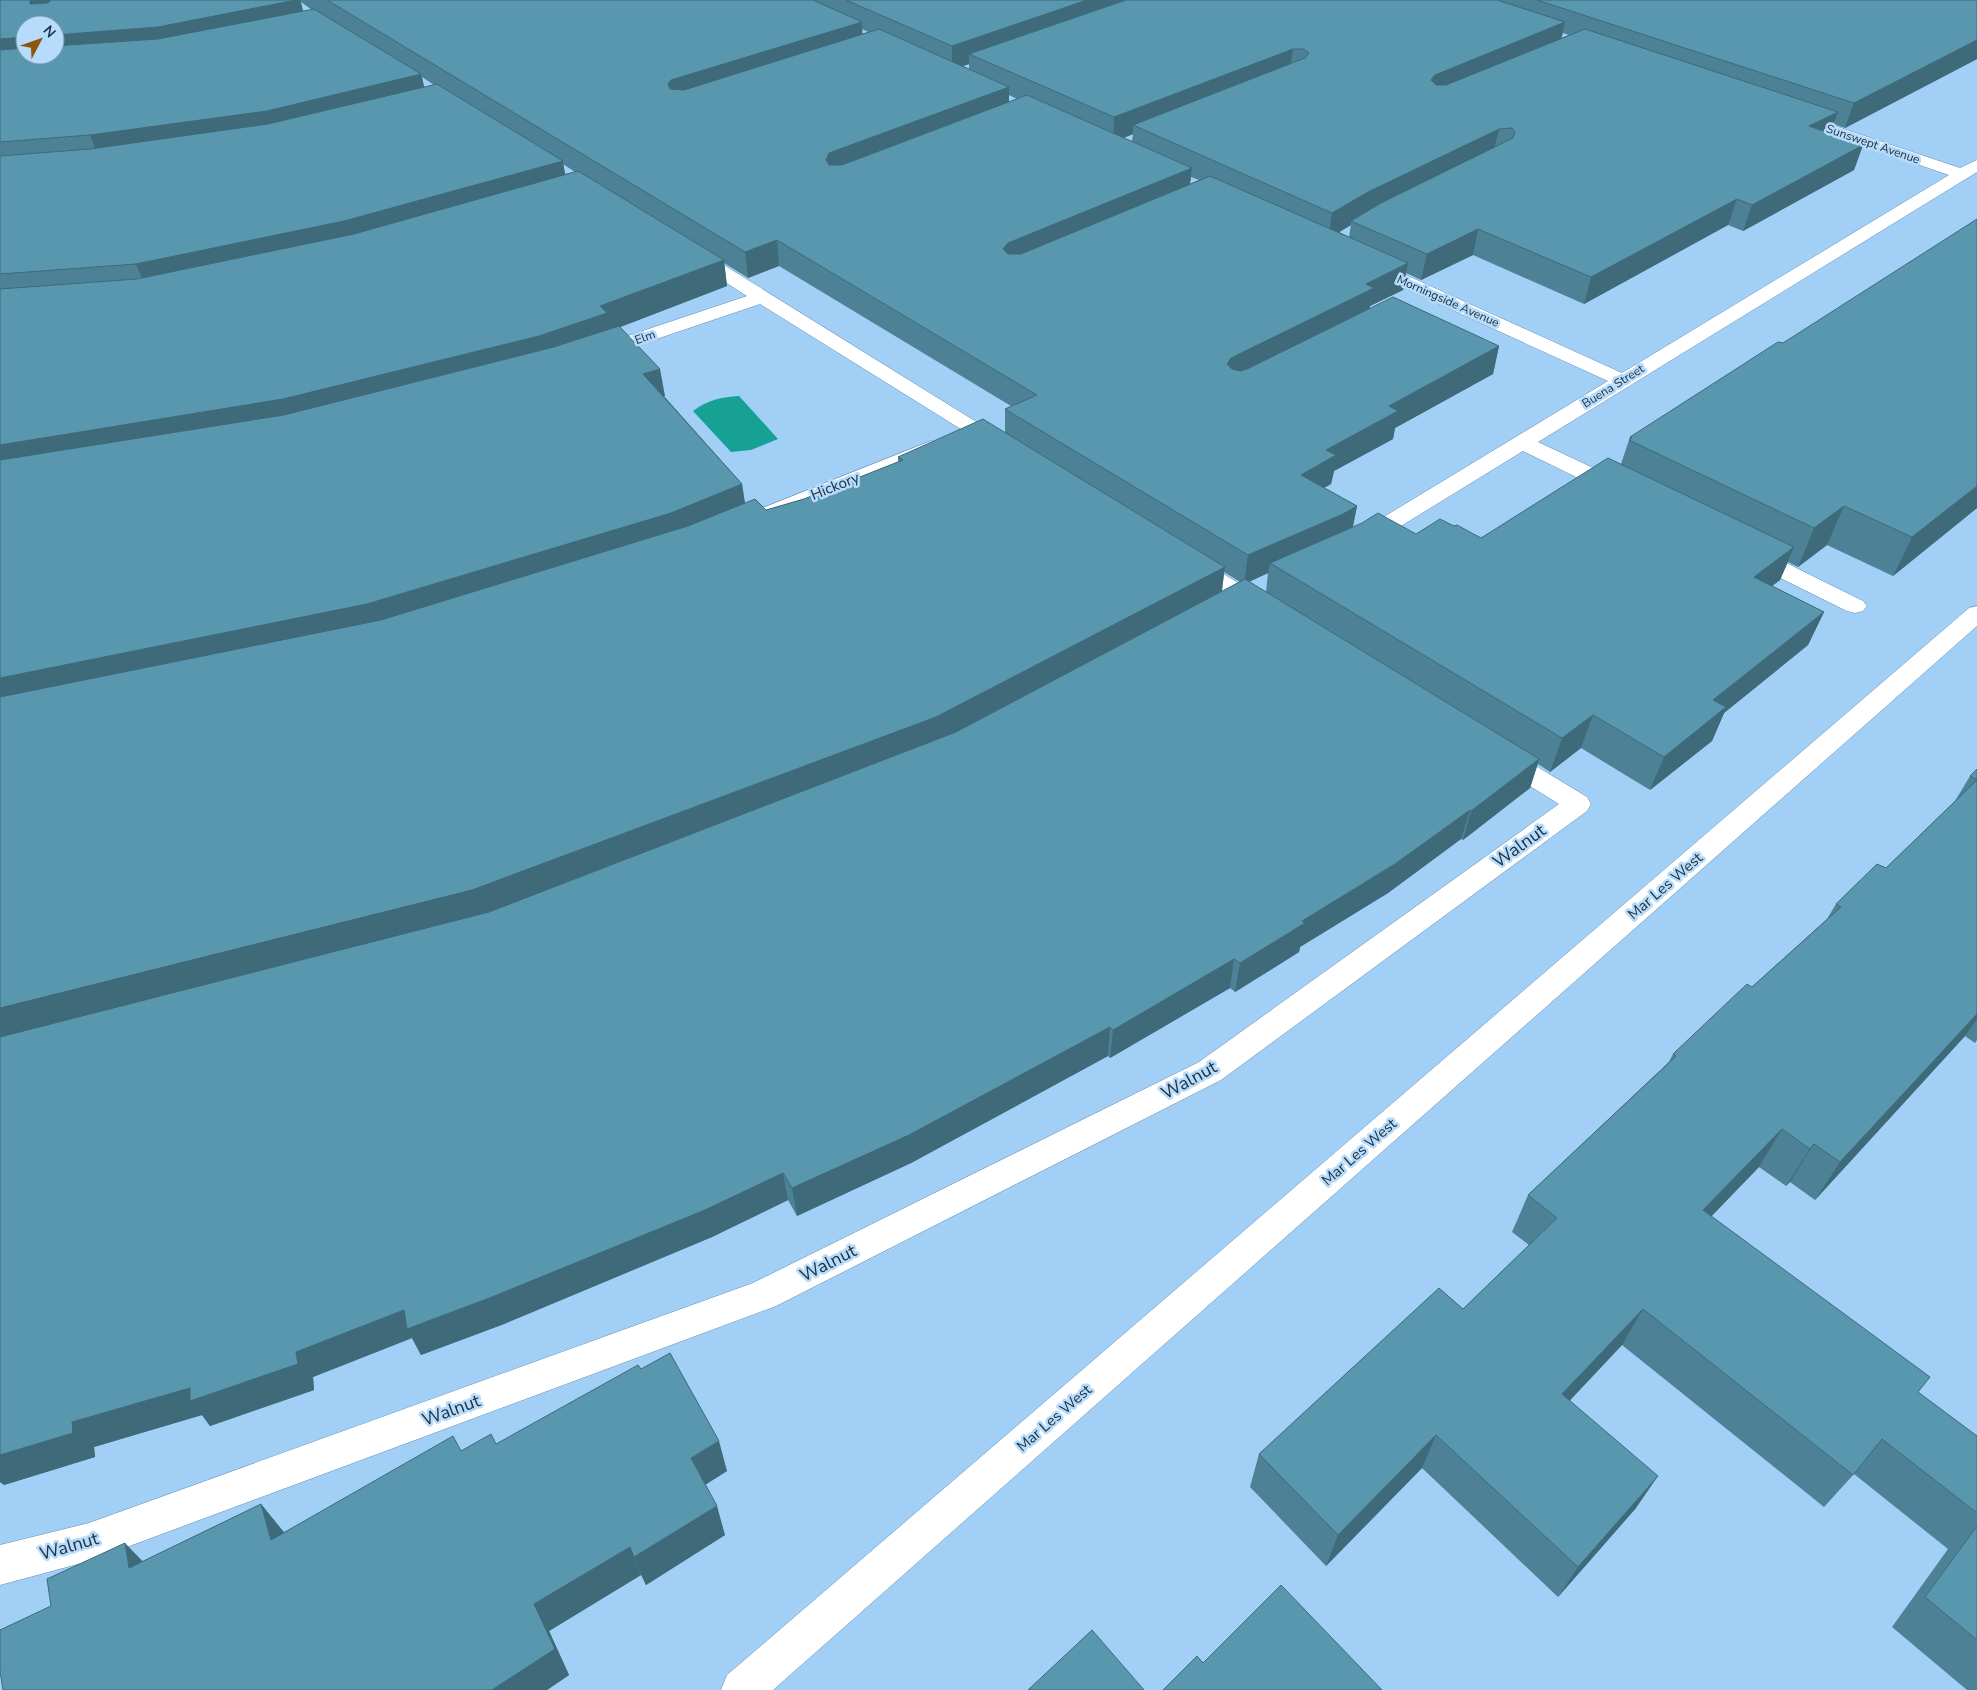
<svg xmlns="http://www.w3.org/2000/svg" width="1977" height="1690" font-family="'Nunito Sans',sans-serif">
	<rect width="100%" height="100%" fill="#a1cff6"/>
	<!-- water -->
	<path fill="#16a194" d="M739 396 778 439 751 450 731 452 693 411C707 400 722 397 739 396Z"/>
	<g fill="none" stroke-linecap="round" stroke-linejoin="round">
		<defs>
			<g id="minor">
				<path d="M1796 113 1960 168 1977 160V172L1538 442 1625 483 1628 488 1625 493 1617 495 1609 493 1523 451 1370 545 1362 547 1354 545 1351 540 1354 535 1608 381 1365 270 1362 266 1365 262 1371 261 1377 262 1622 373 1949 175 1790 121 1788 118 1790 115Z"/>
				<path d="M695 250 701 251 1007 441 1011 445 1007 449 1000 451 993 449 760 304 606 356 599 358 592 356 589 352 592 348 747 296 689 259 686 255 689 251Z"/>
				<path d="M931 441 938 443 942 447 938 451 776 519 768 521 760 519 757 514 760 509Z"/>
				<path d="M1750 547 1758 549 1863 601 1867 606 1863 611 1855 613 1847 611 1742 559 1739 554 1742 549Z"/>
				<path d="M1191 557 1199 559 1269 602 1273 607 1269 612 1261 614 1253 612 1183 569 1180 564 1183 559Z"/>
				<path d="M1977 606V626L773 1690H721L727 1675 1969 608Z"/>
				<path d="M1502 748 1511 751 1587 797 1591 804 1587 811 1221 1080 776 1306 89 1561 0 1585V1545L89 1523 753 1283 1199 1062 1559 804 1493 763 1489 757 1493 751Z"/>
			</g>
		</defs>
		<!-- minor casing -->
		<use href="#minor" stroke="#648fb4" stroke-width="1"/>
		<!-- minor -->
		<use href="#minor" fill="#fff" fill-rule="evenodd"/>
	</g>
	<!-- wall -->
	<g fill="#4d8296" fill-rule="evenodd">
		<path d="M0 0H1977V59L1845 128 1833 124 1830 133 1863 145 1854 170 1743 231 1728 225 1584 304 1473 255 1421 280 1406 273 1403 290 1370 306V308L1499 346 1493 374 1395 428 1393 439 1334 471 1331 484 1324 488 1357 506 1353 527 1416 534 1454 526 1481 538 1621 464 1630 437 1977 508 1893 576 1827 545 1798 567 1788 562 1780 580 1772 586 1824 612 1808 645 1724 713 1712 741 1650 790 1581 748 1550 772 1538 764 1530 788 1463 840 1461 839 1388 893 1300 947 1299 952 1235 992 1230 988 1110 1058 1108 1056 911 1163 797 1216 788 1200 712 1237 504 1324 421 1355 412 1338 313 1377 314 1390 210 1426 202 1415 94 1447 95 1457 4 1485 0 1482ZM301 2 312 10 303 11ZM862 29 868 32 862 34ZM1563 33 1569 35 1561 38ZM969 64V69L963 66ZM422 77 434 85 424 87ZM1009 95 1017 99 1009 102ZM1133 134 1132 141 1124 138ZM563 164 575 172 565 174ZM1191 177 1199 180 1190 184ZM1351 225 1349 237 1339 232ZM724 263 748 278 779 266 1011 406 1005 409V432L898 457V462L804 499 766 510 745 503 742 484 664 396H665L620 327 727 286ZM1224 572 1240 582 1222 592ZM1268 573 1266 592 1249 582Z"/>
		<path d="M1977 769V1040L1975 1043 1965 1036 1815 1200 1790 1182 1786 1186 1759 1167 1711 1216 1918 1392 1977 1436V1690H1967L1892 1627 1948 1549 1854 1474 1824 1507 1622 1345 1570 1400 1636 1508 1558 1597 1422 1468 1326 1566 1250 1487 1259 1454 1463 1309 1529 1245 1512 1232 1528 1195 1669 1062 1673 1054 1752 987 1827 919 1836 904 1886 868 1955 801 1970 776Z"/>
		<path d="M496 1444 727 1471 705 1485 725 1535 646 1585 641 1575 549 1631 569 1675 547 1690H3L51 1606 261 1504 284 1532 461 1451Z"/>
	</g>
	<!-- shaded-wall -->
	<g fill="#3e6a7a">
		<path d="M31 0H60L39 24 30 4V1Z"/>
		<path d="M296 0H300L306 22 0 66V39L25 37V55H55V35Z"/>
		<path d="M1087 0H1125L969 54V64L952 70V46Z"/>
		<path d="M862 22 863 45 674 104 668 84 671 80Z"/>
		<path d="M1565 22 1560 45 1430 99 1431 80 1435 75Z"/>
		<path d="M1977 40V59L1845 128 1854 103Z"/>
		<path d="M1293 49 1290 72 1133 125V134L1113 142 1114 117Z"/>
		<path d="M421 74 427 98 100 160 90 135Z"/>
		<path d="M1009 87V111L827 185 826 160 829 153Z"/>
		<path d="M1838 112 1829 136 1809 126Z"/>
		<path d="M1499 129 1493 153 1351 221V225L1328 239 1332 213 1368 192Z"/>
		<path d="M1863 145 1854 170 1743 231 1752 205Z"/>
		<path d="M563 161 567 186 147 290 136 264Z"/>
		<path d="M1192 168 1189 193 1007 269 1003 249 1008 243Z"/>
		<path d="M1737 199 1728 225 1584 304 1591 277Z"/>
		<path d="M1478 229 1473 255 1421 280 1427 254Z"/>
		<path d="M777 240 779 266 748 278 745 252Z"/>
		<path d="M724 260 727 286 610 331 544 363 0 475V445L600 306Z"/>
		<path d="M1408 263 1403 290 1370 306 1369 314 1228 385 1227 364 1231 358 1366 284Z"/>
		<path d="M1499 346 1493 374 1395 428 1393 439 1334 471 1331 484 1297 503 1301 475 1326 450 1389 406Z"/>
		<path d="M660 369 665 396 648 401 643 374Z"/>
		<path d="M742 484 746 512 377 633 0 710V678Z"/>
		<path d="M1977 486V508L1893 576 1912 537Z"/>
		<path d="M1357 506 1351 534 1270 563 1268 573 1244 584 1248 555Z"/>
		<path d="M1844 506 1827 545 1798 567 1814 528Z"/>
		<path d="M1794 547 1780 580 1740 610 1754 577Z"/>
		<path d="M1225 567 1221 596 937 746 481 919 0 1042V1008Z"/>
		<path d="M1824 612 1808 645 1724 713 1712 741 1650 790 1664 757 1713 700Z"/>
		<path d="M1593 715 1581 748 1550 772 1562 738Z"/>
		<path d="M1539 759 1530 788 1463 840 1471 811Z"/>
		<path d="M1470 810 1461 839 1388 893 1300 947 1299 952 1235 992 1240 963 1302 921Z"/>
		<path d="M1234 959 1230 988 1110 1058 1113 1030Z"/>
		<path d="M1977 1014V1019L1965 1036 1815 1200 1840 1162Z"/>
		<path d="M1110 1027 1108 1056 911 1163 797 1216 792 1188Z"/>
		<path d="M1782 1129 1759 1167 1682 1247 1703 1210Z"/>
		<path d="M1814 1144 1790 1182 1786 1186 1810 1149Z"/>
		<path d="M783 1173 788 1200 712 1237 504 1324 421 1355 412 1338 313 1377 314 1390 210 1426 202 1415 94 1447 95 1457 4 1485 0 1482V1455L72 1422 296 1352 404 1310Z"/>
		<path d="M1643 1309 1622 1345 1544 1428 1562 1394Z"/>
		<path d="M1436 1435 1422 1468 1326 1566 1338 1535Z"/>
		<path d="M719 1441 727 1471 700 1488 691 1458Z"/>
		<path d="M1658 1476 1636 1508 1558 1597 1578 1567Z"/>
		<path d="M261 1504 284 1533 271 1540Z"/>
		<path d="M717 1506 725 1535 646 1585 634 1557Z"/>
		<path d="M125 1543 152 1571 129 1568Z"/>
		<path d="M630 1547 641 1575 549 1631 569 1675 547 1690H492L534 1604Z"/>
	</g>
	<!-- building -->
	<g fill="#5997af" stroke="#3e6a7a">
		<path d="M0 0H31L30 1V4L48 3 51 0H296L158 27 55 35V25H25V37L0 39Z"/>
		<path d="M327 0H813L862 22 671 80 668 84 670 89 684 90 879 29 1009 87 829 153 826 160 829 165H842L1027 95 1192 168 1008 243 1003 249 1008 254H1021L1210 176 1408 263 1366 284 1374 288 1231 358 1227 364 1232 369 1240 371 1247 369 1393 297 1499 346 1389 406 1398 411 1326 450 1336 455 1301 475 1357 506 1343 514 1248 555 1005 409 1037 395 777 240 745 252Z"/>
		<path d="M846 0H1087L952 46Z"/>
		<path d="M1126 0H1497L1565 22 1435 75 1431 80 1436 85H1446L1585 29 1838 112 1809 126 1863 145 1752 205 1737 199 1591 277 1478 229 1427 254 1351 221 1381 203 1513 138 1515 132 1512 128 1499 129 1368 192 1332 213 1133 125 1305 58 1309 53 1304 49H1293L1114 117 969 54Z"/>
		<path d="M1537 0H1977V40L1854 103Z"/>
		<path d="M314 9 421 74 267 111 90 135 0 142V50L25 48V55H55V46L158 39Z"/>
		<path d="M437 84 563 161 344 221 136 264 0 274V156L90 149 268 124Z"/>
		<path d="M578 171 724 260 600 306 607 313 539 336 283 399 0 445V289L137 279 354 234Z"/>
		<path d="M1977 219V486L1912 537 1844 506 1814 528 1629 440 1632 438 1630 437 1778 342 1783 343Z"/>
		<path d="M619 326 660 369 643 374 742 484 671 513 367 604 0 678V460L284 415 554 347Z"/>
		<path d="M983 419 1225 567 936 717 472 890 0 1008V697L381 620 688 526 755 499 766 510 804 499 903 460 898 457Z"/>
		<path d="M1608 458 1794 547 1754 577 1824 612 1713 700 1726 707 1664 757 1593 715 1562 738 1270 563 1362 523 1378 513 1416 534 1440 519 1454 526 1457 525 1481 538Z"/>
		<path d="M1245 579 1539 759 1471 811 1470 810 1395 864 1302 921 1305 923 1240 963 1234 959 1113 1030 1110 1027 909 1135 792 1188 783 1173 705 1210 492 1297 407 1329 404 1310 296 1352 298 1364 190 1401V1388L72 1422 73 1433 0 1455V1037L489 912 956 732Z"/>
		<path d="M1977 769V780L1970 776Z"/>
		<path d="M1977 780V1014L1840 1162 1814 1144 1810 1149 1782 1129 1703 1210 1930 1377 1918 1392 1977 1436V1513L1882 1439 1853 1475 1643 1309 1562 1394 1658 1476 1578 1567 1436 1435 1338 1535 1259 1454 1439 1288 1463 1309 1557 1218 1528 1195 1676 1056 1673 1054 1747 984 1752 987 1841 907 1836 904 1877 864 1886 868Z"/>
		<path d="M670 1353 719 1441 691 1458 717 1506 634 1557 630 1547 534 1604 555 1649 492 1690H3L0 1671V1630L51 1606 47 1579 125 1543 129 1568 261 1504 271 1540 453 1436 461 1451 491 1434 496 1444 638 1365 641 1369Z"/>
		<path d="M1977 1526V1640L1925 1597Z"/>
		<path d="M1281 1585 1382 1690H1163L1197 1656 1203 1663Z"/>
		<path d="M1092 1630 1144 1690H1028Z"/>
	</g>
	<g text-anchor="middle" stroke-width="5" stroke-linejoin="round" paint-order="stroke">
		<!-- far-street labels -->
		<g font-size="12" fill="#203342" stroke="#b6dbfb">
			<text transform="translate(1873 144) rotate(19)" y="4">Sunswept Avenue</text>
			<text transform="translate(1448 301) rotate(24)" y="4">Morningside Avenue</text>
			<text transform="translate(645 337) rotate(-19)" y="4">Elm</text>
			<text transform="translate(1613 386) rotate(-32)" y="4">Buena Street</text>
		</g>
		<!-- street labels -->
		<g font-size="15" fill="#203342" stroke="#b6dbfb">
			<text transform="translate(835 486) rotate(-22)" y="5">Hickory</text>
			<text transform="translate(1665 886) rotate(-41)" y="5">Mar Les West</text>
			<text transform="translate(1359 1152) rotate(-41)" y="5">Mar Les West</text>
			<text transform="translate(1054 1418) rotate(-41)" y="5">Mar Les West</text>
		</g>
		<!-- near-street labels -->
		<g font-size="18" fill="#203342" stroke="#b6dbfb">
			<text transform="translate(1519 846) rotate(-36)" y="6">Walnut</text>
			<text transform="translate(1189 1080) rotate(-29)" y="6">Walnut</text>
			<text transform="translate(828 1263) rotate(-27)" y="6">Walnut</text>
			<text transform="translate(451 1410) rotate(-20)" y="6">Walnut</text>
			<text transform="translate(69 1546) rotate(-16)" y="6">Walnut</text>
		</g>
	</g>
	<!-- north arrow -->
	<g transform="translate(40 40) rotate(49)"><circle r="24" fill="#b6dbfb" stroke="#7a98b1"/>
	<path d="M0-4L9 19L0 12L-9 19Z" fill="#8e550d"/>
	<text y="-8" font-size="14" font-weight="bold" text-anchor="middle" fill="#203342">N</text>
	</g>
</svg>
